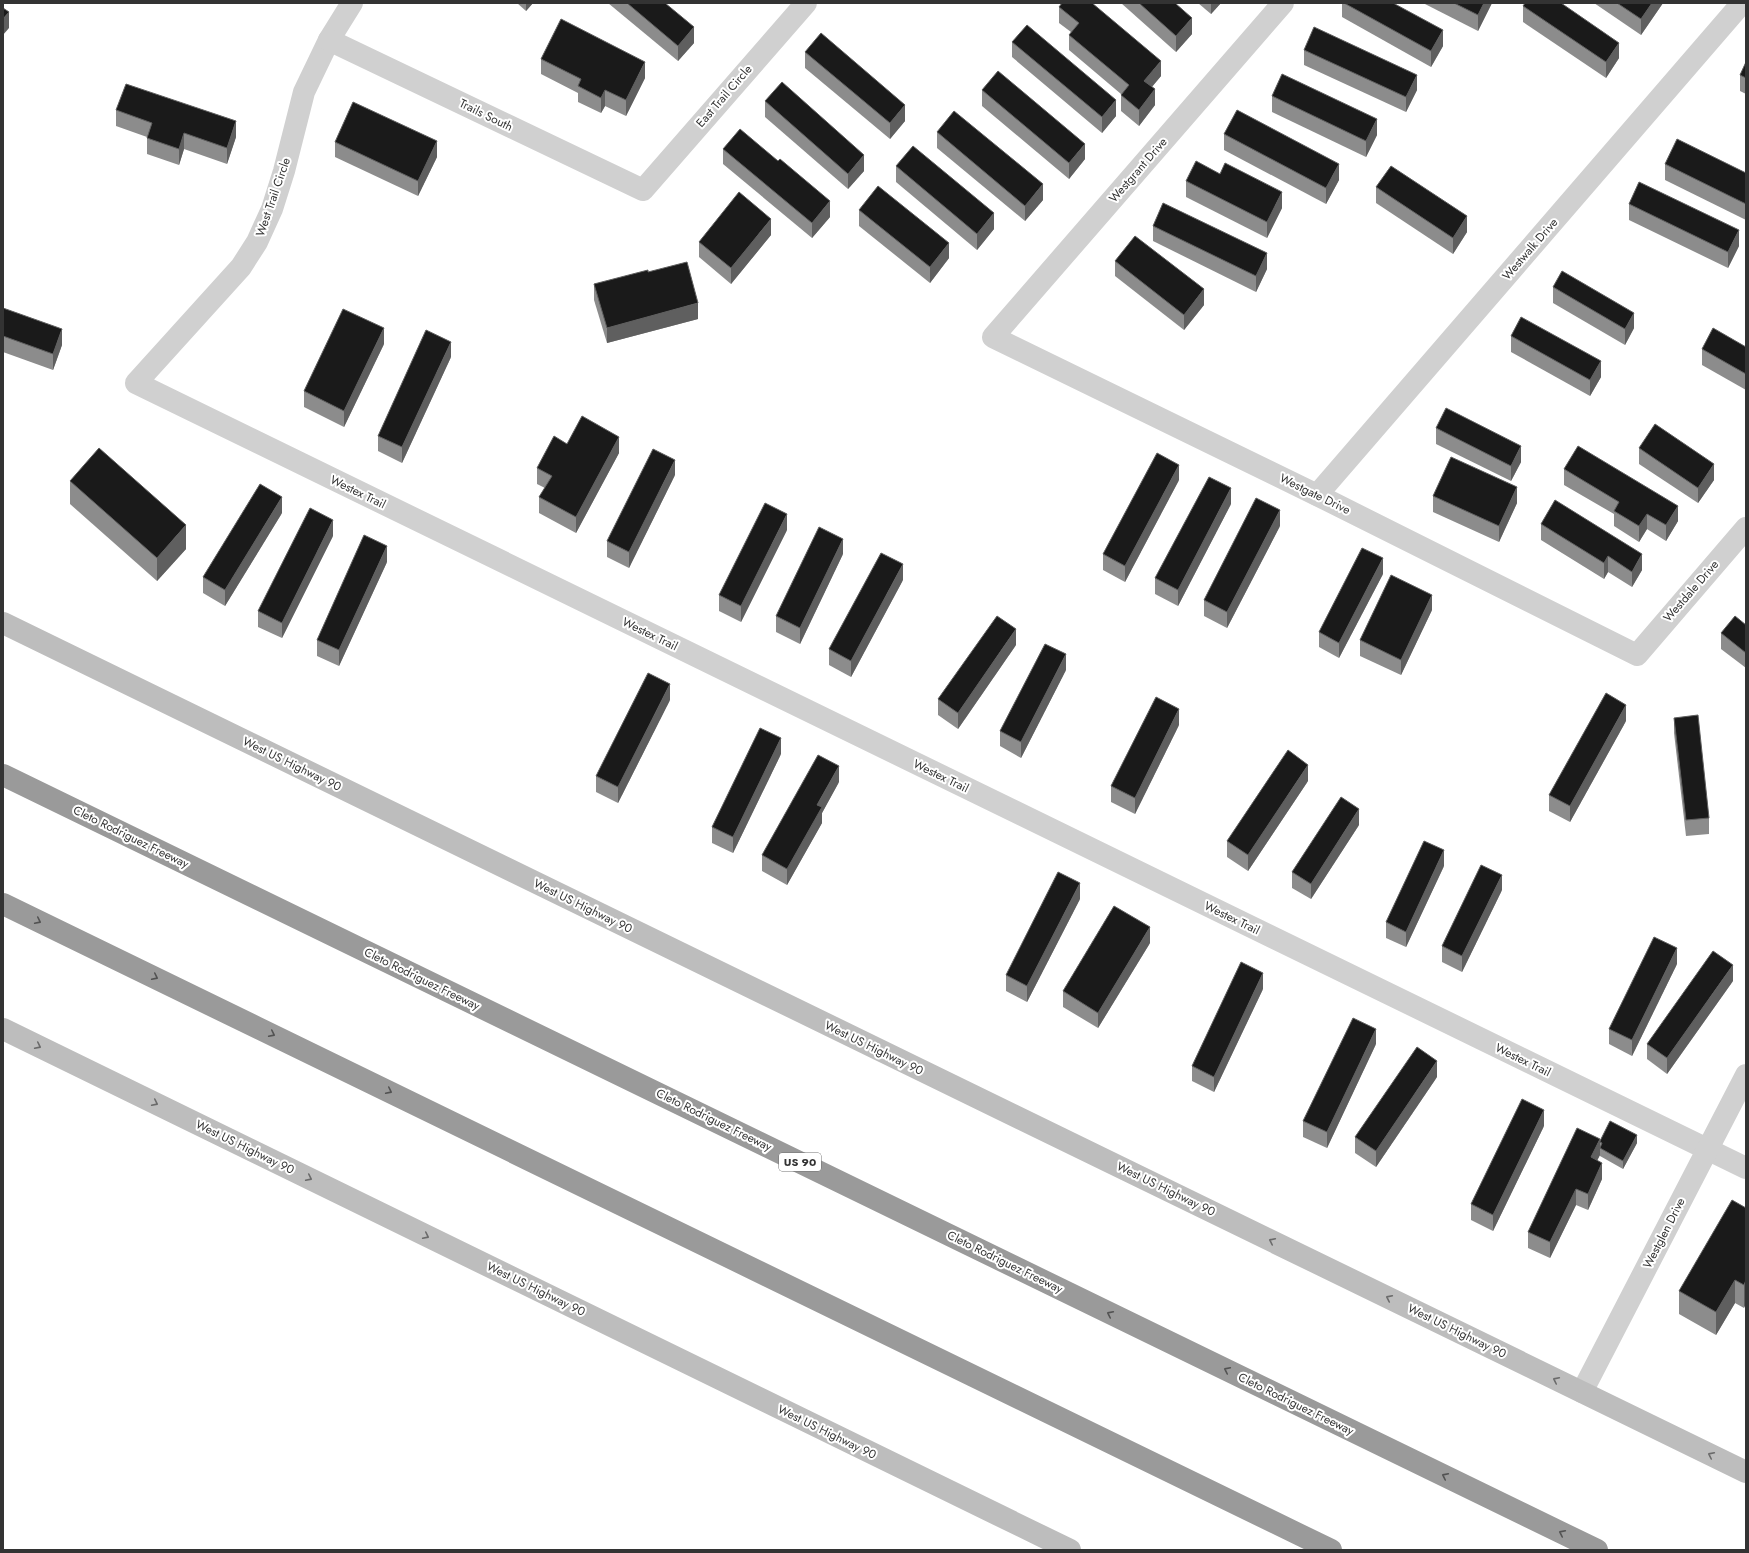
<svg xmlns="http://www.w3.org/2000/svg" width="1749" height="1553" font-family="Jost,sans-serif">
	<rect width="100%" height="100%" fill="#fff"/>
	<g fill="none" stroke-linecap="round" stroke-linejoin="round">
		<!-- street -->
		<g stroke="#d0d0d0" stroke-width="22">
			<path d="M352 3 329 40 304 92 284 171 272 209 257 242 241 267 136 383 1746 1168"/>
			<path d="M1283 3 993 337 1317 495 1637 655 1746 528"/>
			<path d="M329 40 643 190 806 3"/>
			<path d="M1317 495 1742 3"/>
			<path d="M1582 1392 1746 1075"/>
		</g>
		<!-- secondary -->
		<g stroke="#bdbdbd" stroke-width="22">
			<path d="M3 623 1746 1472"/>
			<path d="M3 1029 1070 1550"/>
		</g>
		<!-- highway -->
		<g stroke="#9a9a9a" stroke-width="22">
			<path d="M3 775 1597 1550"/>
			<path d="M3 904 1331 1550"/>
		</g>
	</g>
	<!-- wall -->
	<g fill="#8c8c8c">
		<path d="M517 3H533L526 11Z"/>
		<path d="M608 3H665L694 43 678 61Z"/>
		<path d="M1121 3H1175L1192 34 1176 52Z"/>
		<path d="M1198 3H1221L1211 14Z"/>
		<path d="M1342 3H1393L1443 46 1431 67 1342 17Z"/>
		<path d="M1423 3H1492L1478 31Z"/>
		<path d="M1594 3H1663L1641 35Z"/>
		<path d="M1523 6 1619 58 1606 78 1523 22Z"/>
		<path d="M1059 7 1161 76 1152 87 1155 105 1139 126 1121 111V94L1069 50V35L1071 32 1059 23Z"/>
		<path d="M1012 42 1116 116 1102 133 1012 57Z"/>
		<path d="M1304 50 1417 90 1406 112 1304 65Z"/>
		<path d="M805 52 905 121 890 139 805 68Z"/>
		<path d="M541 59 645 78 626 116 605 106 601 113 578 102V93L541 74Z"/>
		<path d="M1746 62V94L1740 91V75Z"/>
		<path d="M982 90 1085 159 1069 179 982 106Z"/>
		<path d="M1272 96 1377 135 1366 157 1272 112Z"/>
		<path d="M765 101 864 171 848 189 765 117Z"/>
		<path d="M116 110 236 137 227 164 184 149 179 165 147 154V137L116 126Z"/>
		<path d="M937 132 1043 200 1025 221 937 148Z"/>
		<path d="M1224 134 1339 180 1326 204 1224 150Z"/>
		<path d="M335 142 437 157 418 196 335 157Z"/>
		<path d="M723 149 830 217 812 238 723 164Z"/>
		<path d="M1665 164 1746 173V220L1665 180Z"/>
		<path d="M896 166 994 229 977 250 896 182Z"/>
		<path d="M1186 181 1282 208 1267 238 1186 197Z"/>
		<path d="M1376 187 1467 232 1453 254 1376 203Z"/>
		<path d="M1629 204 1739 246 1728 268 1629 220Z"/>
		<path d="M859 210 949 258 930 283 859 226Z"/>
		<path d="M1153 226 1267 269 1256 292 1153 241Z"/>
		<path d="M771 235 731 284 699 257V242Z"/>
		<path d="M1115 261 1204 305 1184 330 1115 276Z"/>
		<path d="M648 272 698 319 607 343 594 300V284Z"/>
		<path d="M1553 287 1634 328 1625 345 1553 303Z"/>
		<path d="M3 308 62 345 53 370 3 352Z"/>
		<path d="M1511 336 1601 377 1590 396 1511 352Z"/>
		<path d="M384 344 344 427 304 407V391Z"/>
		<path d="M1746 347V390L1702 365V349Z"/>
		<path d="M451 357 402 463 378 451V436Z"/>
		<path d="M1436 428 1521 462 1511 481 1436 444Z"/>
		<path d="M567 444 619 453 576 533 539 513V497L545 488 537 484V468Z"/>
		<path d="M1639 448 1714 480 1698 503 1639 464Z"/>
		<path d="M1564 469 1678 521 1666 541 1647 529 1639 542 1614 526V514L1564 485Z"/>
		<path d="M675 475 629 568 607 557V541Z"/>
		<path d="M1179 480 1125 582 1103 570V554Z"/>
		<path d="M70 481 186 549 157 581 70 504Z"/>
		<path d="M1433 496 1517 503 1499 542 1433 512Z"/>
		<path d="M1231 504 1178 606 1155 594V578Z"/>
		<path d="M282 513 225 606 203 593V577Z"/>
		<path d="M1541 524 1642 570 1632 587 1608 572 1604 579 1541 540Z"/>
		<path d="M1280 526 1227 628 1204 616V600Z"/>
		<path d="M787 530 741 622 719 611V595Z"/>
		<path d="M333 536 282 638 258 627V611Z"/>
		<path d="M843 554 800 644 776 632V616Z"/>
		<path d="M387 562 339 666 317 656V640Z"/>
		<path d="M1383 574 1339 658 1319 647V632Z"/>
		<path d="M903 580 851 677 829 665V649Z"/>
		<path d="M1432 610 1401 675 1360 656V640Z"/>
		<path d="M1746 625V668L1721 649V633Z"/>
		<path d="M1016 645 958 729 938 715V699Z"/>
		<path d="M1066 670 1021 758 1000 746V731Z"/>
		<path d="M670 700 618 803 596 792V776Z"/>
		<path d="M1674 718 1709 818V834L1686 836 1674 733Z"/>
		<path d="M1626 721 1570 822 1549 811V795Z"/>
		<path d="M1179 725 1135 814 1111 802V786Z"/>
		<path d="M781 754 733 853 712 843V827Z"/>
		<path d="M1308 781 1248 871 1227 857V841Z"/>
		<path d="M839 782 822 813V823L787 885 762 871V855Z"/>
		<path d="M1359 825 1311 899 1292 888V872Z"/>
		<path d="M1444 866 1406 947 1386 938V922Z"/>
		<path d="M1502 890 1462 972 1442 962V946Z"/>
		<path d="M1080 899 1027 1002 1006 991V975Z"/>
		<path d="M1150 943 1098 1028 1063 1007V991Z"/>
		<path d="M1677 964 1632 1056 1609 1044V1029Z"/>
		<path d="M1733 981 1667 1074 1647 1059V1044Z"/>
		<path d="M1263 989 1214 1092 1192 1081V1066Z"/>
		<path d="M1376 1044 1327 1148 1303 1137V1121Z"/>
		<path d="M1437 1077 1376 1167 1355 1153V1137Z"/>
		<path d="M1544 1126 1493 1231 1471 1220V1204Z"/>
		<path d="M1600 1141 1637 1143 1623 1169 1600 1156V1150V1155L1597 1160 1602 1179 1588 1210 1576 1205 1550 1258 1528 1248V1232Z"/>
		<path d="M1746 1208 1744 1308 1735 1303 1716 1335 1679 1314V1291Z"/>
	</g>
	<!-- shaded-wall -->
	<g fill="#5f5f5f">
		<path d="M526 3H533L526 11Z"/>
		<path d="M1211 3H1221L1211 14Z"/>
		<path d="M1484 3H1492L1478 31V15Z"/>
		<path d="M1652 3H1663L1641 35V19Z"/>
		<path d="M9 12V28L3 35V19Z"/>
		<path d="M1192 18V34L1176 52V36Z"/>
		<path d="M694 27V43L678 61V46Z"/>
		<path d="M1443 30V46L1431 67V51Z"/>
		<path d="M1619 43V58L1606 78V62Z"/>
		<path d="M1161 61V76L1144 96V81Z"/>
		<path d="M645 62V78L626 116V100Z"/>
		<path d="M1417 75V90L1406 112V97Z"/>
		<path d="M1155 89V105L1139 126V110Z"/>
		<path d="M605 90V106L601 113V98Z"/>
		<path d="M1116 100V116L1102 133V117Z"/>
		<path d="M905 105V121L890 139V123Z"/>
		<path d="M1377 119V135L1366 157V141Z"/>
		<path d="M236 121V137L227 164V148Z"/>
		<path d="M184 133V149L179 165V149Z"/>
		<path d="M437 141V157L418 196V181Z"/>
		<path d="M1085 144V159L1069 179V163Z"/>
		<path d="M864 155V171L848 189V174Z"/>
		<path d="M1339 164V180L1326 204V188Z"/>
		<path d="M1043 184V200L1025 221V206Z"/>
		<path d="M1282 192V208L1267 238V222Z"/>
		<path d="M830 201V217L812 238V223Z"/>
		<path d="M994 213V229L977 250V234Z"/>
		<path d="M1467 216V232L1453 254V238Z"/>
		<path d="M771 219V235L731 284V268Z"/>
		<path d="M1739 230V246L1728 268V252Z"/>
		<path d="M949 243V258L930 283V267Z"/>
		<path d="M1267 253V269L1256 292V276Z"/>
		<path d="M1204 289V305L1184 330V315Z"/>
		<path d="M698 303V319L607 343V328Z"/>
		<path d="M1634 313V328L1625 345V329Z"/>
		<path d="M384 328V344L344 427V411Z"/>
		<path d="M62 329V345L53 370V354Z"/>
		<path d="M451 342V357L402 463V447Z"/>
		<path d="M1601 361V377L1590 396V380Z"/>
		<path d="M619 437V453L576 533V517Z"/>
		<path d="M1521 446V462L1511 481V466Z"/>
		<path d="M675 460V475L629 568V552Z"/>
		<path d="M1714 464V480L1698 503V488Z"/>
		<path d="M1179 465V480L1125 582V566Z"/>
		<path d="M1517 487V503L1499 542V526Z"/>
		<path d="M1231 488V504L1178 606V590Z"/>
		<path d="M282 497V513L225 606V590Z"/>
		<path d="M1678 506V521L1666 541V525Z"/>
		<path d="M1280 510V526L1227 628V612Z"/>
		<path d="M787 514V530L741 622V606Z"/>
		<path d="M1647 514V529L1639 542V526Z"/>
		<path d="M333 520V536L282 638V623Z"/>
		<path d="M186 525V549L157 581V558Z"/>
		<path d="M843 539V554L800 644V628Z"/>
		<path d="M387 546V562L339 666V650Z"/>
		<path d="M1642 554V570L1632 587V572Z"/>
		<path d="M1608 556V572L1604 579V563Z"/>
		<path d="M1383 558V574L1339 658V643Z"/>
		<path d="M903 564V580L851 677V661Z"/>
		<path d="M1432 595V610L1401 675V660Z"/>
		<path d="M1016 629V645L958 729V713Z"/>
		<path d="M1066 654V670L1021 758V742Z"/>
		<path d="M670 684V700L618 803V787Z"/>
		<path d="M1626 705V721L1570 822V806Z"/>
		<path d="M1179 709V725L1135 814V798Z"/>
		<path d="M781 738V754L733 853V837Z"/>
		<path d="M1308 765V781L1248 871V855Z"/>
		<path d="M839 766V782L822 813V823L787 885V869L817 805Z"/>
		<path d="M1359 809V825L1311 899V884Z"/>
		<path d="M1444 850V866L1406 947V932Z"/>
		<path d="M1502 875V890L1462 972V956Z"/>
		<path d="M1080 883V899L1027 1002V986Z"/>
		<path d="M1150 927V943L1098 1028V1013Z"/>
		<path d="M1677 948V964L1632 1056V1040Z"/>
		<path d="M1733 965V981L1667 1074V1058Z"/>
		<path d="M1263 973V989L1214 1092V1077Z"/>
		<path d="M1376 1029V1044L1327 1148V1132Z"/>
		<path d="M1437 1061V1077L1376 1167V1151Z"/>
		<path d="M1544 1110V1126L1493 1231V1215Z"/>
		<path d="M1637 1135V1143L1623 1169V1161Z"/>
		<path d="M1600 1139V1155L1591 1173V1157Z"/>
		<path d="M1602 1163V1179L1588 1210V1194Z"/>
		<path d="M1576 1189V1205L1550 1258V1242Z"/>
		<path d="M1735 1280V1303L1716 1335V1312Z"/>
		<path d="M1746 1280V1304L1744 1308V1285Z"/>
	</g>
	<!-- building -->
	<g fill="#1a1a1a" stroke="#5f5f5f">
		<path d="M627 3H665L694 27 678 46Z"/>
		<path d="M1062 3H1092L1161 61 1144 81 1155 89 1139 110 1121 95 1129 85 1069 35 1079 23 1059 7Z"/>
		<path d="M1139 3H1175L1192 18 1176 36Z"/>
		<path d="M1344 3H1393L1443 30 1431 51Z"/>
		<path d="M1454 3H1484L1478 15Z"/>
		<path d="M1525 3H1561L1619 43 1606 62 1523 6Z"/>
		<path d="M1617 3H1652L1641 19Z"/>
		<path d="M3 8 9 12 3 19Z"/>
		<path d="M561 19 645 62 626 100 605 90 601 98 578 86 581 79 541 59Z"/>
		<path d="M1027 25 1116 100 1102 117 1012 42Z"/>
		<path d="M1314 27 1417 75 1406 97 1304 50Z"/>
		<path d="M821 33 905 105 890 123 805 52Z"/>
		<path d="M1746 62V78L1740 75Z"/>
		<path d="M998 71 1085 144 1069 163 982 90Z"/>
		<path d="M1282 74 1377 119 1366 141 1272 96Z"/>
		<path d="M782 82 864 155 848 174 765 101Z"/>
		<path d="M126 84 236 121 227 148 184 133 179 149 147 138 152 123 116 110Z"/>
		<path d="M353 102 437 141 418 181 335 142Z"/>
		<path d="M1237 110 1339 164 1326 188 1224 134Z"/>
		<path d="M954 111 1043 184 1025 206 937 132Z"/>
		<path d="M740 129 778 161 780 159 830 201 812 223 723 149Z"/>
		<path d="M1677 139 1746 173V204L1665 164Z"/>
		<path d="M913 146 994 213 977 234 896 166Z"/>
		<path d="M1196 161 1220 174 1225 163 1282 192 1267 222 1186 181Z"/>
		<path d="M1391 166 1467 216 1453 238 1376 187Z"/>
		<path d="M1639 182 1739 230 1728 252 1629 204Z"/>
		<path d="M878 186 949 243 930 267 859 210Z"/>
		<path d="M739 192 771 219 731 268 699 242Z"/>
		<path d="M1163 203 1267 253 1256 276 1153 226Z"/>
		<path d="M1135 236 1204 289 1184 315 1115 261Z"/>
		<path d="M687 262 698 303 607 328 594 284 648 270V272Z"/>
		<path d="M1562 271 1634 313 1625 329 1553 287Z"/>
		<path d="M3 308 62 329 53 354 3 336Z"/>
		<path d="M343 309 384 328 344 411 304 391Z"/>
		<path d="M1521 317 1601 361 1590 380 1511 336Z"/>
		<path d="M1713 328 1746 347V374L1702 349Z"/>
		<path d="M426 330 451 342 402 447 378 436Z"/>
		<path d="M1446 408 1521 446 1511 466 1436 428Z"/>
		<path d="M582 416 619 437 576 517 539 497 552 476 537 468 554 436 567 444Z"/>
		<path d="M1655 424 1714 464 1698 488 1639 448Z"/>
		<path d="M1578 446 1678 506 1666 525 1647 514 1639 526 1614 511 1619 502 1564 469Z"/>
		<path d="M99 448 186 525 157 558 70 481Z"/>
		<path d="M653 449 675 460 629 552 607 541Z"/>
		<path d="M1157 453 1179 465 1125 566 1103 554Z"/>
		<path d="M1451 457 1517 487 1499 526 1433 496Z"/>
		<path d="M1209 477 1231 488 1178 590 1155 578Z"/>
		<path d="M260 484 282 497 225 590 203 577Z"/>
		<path d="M1256 498 1280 510 1227 612 1204 600Z"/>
		<path d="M1555 500 1642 554 1632 572 1608 556 1604 563 1541 524Z"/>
		<path d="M765 503 787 514 741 606 719 595Z"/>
		<path d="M310 508 333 520 282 623 258 611Z"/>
		<path d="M819 527 843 539 800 628 776 616Z"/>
		<path d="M364 535 387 546 339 650 317 640Z"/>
		<path d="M1362 548 1383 558 1339 643 1319 632Z"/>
		<path d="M881 553 903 564 851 661 829 649Z"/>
		<path d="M1391 575 1432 595 1401 660 1360 640Z"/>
		<path d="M997 616 1016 629 958 713 938 699Z"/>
		<path d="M1735 616 1746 625V653L1721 633Z"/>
		<path d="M1045 644 1066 654 1021 742 1000 731Z"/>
		<path d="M648 673 670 684 618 787 596 776Z"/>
		<path d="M1606 693 1626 705 1570 806 1549 795Z"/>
		<path d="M1156 697 1179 709 1135 798 1111 786Z"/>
		<path d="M1698 715 1709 818 1686 820 1674 718Z"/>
		<path d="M760 728 781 738 733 837 712 827Z"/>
		<path d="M1288 750 1308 765 1248 855 1227 841Z"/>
		<path d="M818 755 839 766 817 805 822 807 787 869 762 855Z"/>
		<path d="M1341 797 1359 809 1311 884 1292 872Z"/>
		<path d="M1424 841 1444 850 1406 932 1386 922Z"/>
		<path d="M1481 865 1502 875 1462 956 1442 946Z"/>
		<path d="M1058 872 1080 883 1027 986 1006 975Z"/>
		<path d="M1114 906 1150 927 1098 1013 1063 991Z"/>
		<path d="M1654 937 1677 948 1632 1040 1609 1029Z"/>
		<path d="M1713 951 1733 965 1667 1058 1647 1044Z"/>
		<path d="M1241 962 1263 973 1214 1077 1192 1066Z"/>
		<path d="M1353 1018 1376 1029 1327 1132 1303 1121Z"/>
		<path d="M1417 1047 1437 1061 1376 1151 1355 1137Z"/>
		<path d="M1522 1099 1544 1110 1493 1215 1471 1204Z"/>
		<path d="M1610 1121 1637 1135 1623 1161 1600 1148 1602 1143 1600 1142V1141Z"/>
		<path d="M1577 1128 1600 1139 1591 1157 1602 1163 1588 1194 1576 1189 1550 1242 1528 1232Z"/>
		<path d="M1732 1200 1746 1208V1280L1744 1285 1735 1280 1716 1312 1679 1291Z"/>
	</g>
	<!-- one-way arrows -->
	<defs><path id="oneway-chevron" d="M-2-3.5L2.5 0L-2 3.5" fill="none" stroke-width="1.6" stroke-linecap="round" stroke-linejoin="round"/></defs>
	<g stroke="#525252">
		<use href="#oneway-chevron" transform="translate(38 921) rotate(26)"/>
		<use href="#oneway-chevron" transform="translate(155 977) rotate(26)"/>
		<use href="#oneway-chevron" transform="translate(272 1034) rotate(26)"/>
		<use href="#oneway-chevron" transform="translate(389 1091) rotate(26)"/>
		<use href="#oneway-chevron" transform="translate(1110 1314) rotate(-154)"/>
		<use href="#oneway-chevron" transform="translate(1227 1370) rotate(-154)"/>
		<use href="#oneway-chevron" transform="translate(1445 1476) rotate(-154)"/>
		<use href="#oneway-chevron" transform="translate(1562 1533) rotate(-154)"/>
	</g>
	<g stroke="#6a6a6a">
		<use href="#oneway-chevron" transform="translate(38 1046) rotate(26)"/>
		<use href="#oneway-chevron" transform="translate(155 1103) rotate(26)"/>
		<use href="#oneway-chevron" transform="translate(309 1178) rotate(26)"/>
		<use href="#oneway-chevron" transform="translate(426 1236) rotate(26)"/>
		<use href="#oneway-chevron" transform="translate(1272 1241) rotate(-154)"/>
		<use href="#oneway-chevron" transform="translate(1389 1298) rotate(-154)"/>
		<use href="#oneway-chevron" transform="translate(1556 1380) rotate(-154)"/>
		<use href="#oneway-chevron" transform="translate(1711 1455) rotate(-154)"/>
	</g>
	<g text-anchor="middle" stroke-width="4" stroke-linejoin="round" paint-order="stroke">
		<!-- shield labels -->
		<rect fill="#fff" stroke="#707070" stroke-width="1" x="779" y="1153" width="42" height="18" rx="3"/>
		<g font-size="11" font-weight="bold" fill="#333">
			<text x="800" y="1166">US 90</text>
		</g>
		<!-- street labels -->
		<g font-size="12" fill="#333" stroke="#fff">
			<text transform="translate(724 96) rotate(-49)" y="4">East Trail Circle</text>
			<text transform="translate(486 115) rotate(26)" y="4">Trails South</text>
			<text transform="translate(1138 170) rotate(-49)" y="4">Westgrant Drive</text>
			<text transform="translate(273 197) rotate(-71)" y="4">West Trail Circle</text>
			<text transform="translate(1530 249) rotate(-49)" y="4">Westwalk Drive</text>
			<text transform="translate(358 492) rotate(26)" y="4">Westex Trail</text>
			<text transform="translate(1315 494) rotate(26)" y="4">Westgate Drive</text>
			<text transform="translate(1691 591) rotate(-49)" y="4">Westdale Drive</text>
			<text transform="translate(650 634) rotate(26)" y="4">Westex Trail</text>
			<text transform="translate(292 764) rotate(26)" y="4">West US Highway 90</text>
			<text transform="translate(941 776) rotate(26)" y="4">Westex Trail</text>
			<text transform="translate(131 837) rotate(26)" y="4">Cleto Rodriguez Freeway</text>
			<text transform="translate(583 906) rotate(26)" y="4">West US Highway 90</text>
			<text transform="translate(1232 918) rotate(26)" y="4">Westex Trail</text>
			<text transform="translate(422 979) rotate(26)" y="4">Cleto Rodriguez Freeway</text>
			<text transform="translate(874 1048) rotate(26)" y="4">West US Highway 90</text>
			<text transform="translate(1523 1060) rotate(26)" y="4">Westex Trail</text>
			<text transform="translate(714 1120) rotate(26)" y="4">Cleto Rodriguez Freeway</text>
			<text transform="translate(245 1147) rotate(26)" y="4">West US Highway 90</text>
			<text transform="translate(1166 1189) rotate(26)" y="4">West US Highway 90</text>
			<text transform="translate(1664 1233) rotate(-63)" y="4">Westglen Drive</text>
			<text transform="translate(1005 1262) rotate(26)" y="4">Cleto Rodriguez Freeway</text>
			<text transform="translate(536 1289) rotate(26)" y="4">West US Highway 90</text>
			<text transform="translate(1457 1331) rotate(26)" y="4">West US Highway 90</text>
			<text transform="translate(1296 1404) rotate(26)" y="4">Cleto Rodriguez Freeway</text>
			<text transform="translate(827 1432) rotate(26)" y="4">West US Highway 90</text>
		</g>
	</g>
	<!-- border -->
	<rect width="1749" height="1553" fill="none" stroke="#333333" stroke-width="8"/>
</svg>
